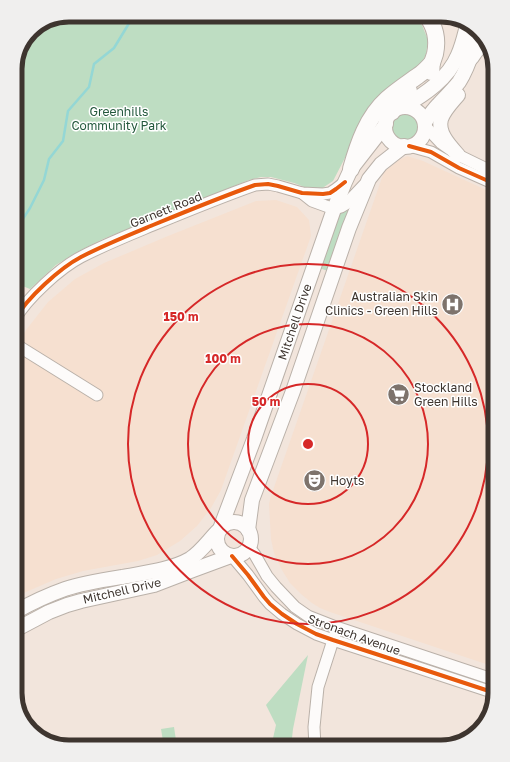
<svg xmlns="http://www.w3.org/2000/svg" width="510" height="762" font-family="'Golos Text',sans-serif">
	<rect width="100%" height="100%" fill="#f2e5dc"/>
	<!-- built -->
	<g fill="#f6e0d0">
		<path d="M407 156 423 161 495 194V667L330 612 320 608 312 603 301 594 290 583 282 570 274 553 271 539 269 504 271 496 384 172 399 160Z"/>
		<path d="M276 200 297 207 309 220 311 236 221 490 211 508 197 526 180 541 157 555 138 561 83 571 56 579 26 592 15 598V352L26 330 48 302 75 279 104 263 168 236 256 201Z"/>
	</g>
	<!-- green -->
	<g fill="#beddc2">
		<path d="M69 15H410L422 25 428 40 426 54 421 65 364 121 333 181 321 189 307 188 294 183 271 177H261L249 180 103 239 77 252 56 265 30 289 15 283V66L33 28Z"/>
		<circle cx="406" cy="126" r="14"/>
		<path d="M352 204 331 272 319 268 339 212Z"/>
		<path d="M308 655 293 729 291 747H271L276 725 266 705Z"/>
		<path d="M174 727 177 747H164L161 729Z"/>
	</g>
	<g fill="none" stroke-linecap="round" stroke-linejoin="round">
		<!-- stream -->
		<path stroke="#94d7d5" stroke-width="2.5" d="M15 231 30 208 44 180 49 159 63 141 68 111 89 87 94 64 114 48 128 25 136 15"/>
		<defs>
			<g id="minor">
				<path d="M426 127 441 143 458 155 495 173"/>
				<path d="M409 146 431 152 459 168 495 184"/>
				<path d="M302 193 312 201 334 209 341 207 346 204 364 185"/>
				<path d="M15 319C27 298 60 268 81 257 104 245 129 235 153 225 187 211 221 197 255 185L268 184 278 186 302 193 323 194 330 193 336 189 345 182"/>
				<path d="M15 344 97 395"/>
				<path d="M249 547 255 555 267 576 276 587 295 607 308 616 336 627 495 680"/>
				<path d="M232 556 248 575 264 597 270 604 282 614 297 624 316 634 333 640 416 667 495 693"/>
				<path d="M315 747 314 727 318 687 335 634"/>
			</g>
			<g id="major">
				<path d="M458 95C452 102 444 110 441 119 437 133 450 146 458 155"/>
				<path d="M403 107C425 94 448 79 458 55 463 44 465 33 468 22"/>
				<circle cx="405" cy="127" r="20"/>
				<path d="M425 122C429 116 433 110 438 105 445 97 453 90 459 82 469 67 473 49 479 33"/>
				<circle cx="234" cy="539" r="17"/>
				<path d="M220 529 254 439 334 209 345 182 351 169 386 124"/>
				<path d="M248 530 252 500 293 391 349 228 369 179 381 164 404 146"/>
				<path d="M15 612C31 603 48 595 65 589 83 583 103 580 122 577 143 573 171 570 190 559 201 552 209 540 218 531"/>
				<path d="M15 630 49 612 67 605 81 601 154 585 193 570 231 556"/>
			</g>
			<g id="highway">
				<path d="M426 15C435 26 438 40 435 54 434 57 433 60 432 63 431 66 432 69 431 72"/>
				<path d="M471 57C476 49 479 45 488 42"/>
				<path d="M392 112 397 102 409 91"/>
				<path d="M351 169C358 144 367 117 387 99 397 90 408 83 419 75 424 72 428 67 432 63"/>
			</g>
		</defs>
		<!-- minor casing -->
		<use href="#minor" stroke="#bab1a9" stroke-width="13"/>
		<!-- major casing -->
		<use href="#major" stroke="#bab1a9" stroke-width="16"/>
		<!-- highway casing -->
		<use href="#highway" stroke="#bab1a9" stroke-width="18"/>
		<!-- minor -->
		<use href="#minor" stroke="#fdfbfa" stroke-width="11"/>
		<!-- major -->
		<use href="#major" stroke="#fdfbfa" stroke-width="14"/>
		<!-- highway -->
		<use href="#highway" stroke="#fdfbfa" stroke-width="16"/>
		<defs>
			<g id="cycleway">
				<path d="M409 146 431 152 459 168 495 184"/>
				<path d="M15 319C27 298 60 268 81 257 104 245 129 235 153 225 187 211 221 197 255 185L268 184 278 186 302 193 323 194 330 193 336 189 345 182"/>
				<path d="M232 556 248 575 264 597 270 604 282 614 297 624 316 634 333 640 416 667 495 693"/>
			</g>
		</defs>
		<!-- cycleway casing -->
		<use href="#cycleway" stroke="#fff" stroke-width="6"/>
		<!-- cycleway -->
		<use href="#cycleway" stroke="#e8590c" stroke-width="4"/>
	</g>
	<!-- distance rings -->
	<g fill="none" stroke="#d62828" stroke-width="2">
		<circle cx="308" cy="444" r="60"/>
		<circle cx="308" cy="444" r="120"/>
		<circle cx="308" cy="444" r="180"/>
	</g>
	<!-- icons -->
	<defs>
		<symbol id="hospital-disc" viewBox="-11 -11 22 22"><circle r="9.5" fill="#7d736c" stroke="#fff"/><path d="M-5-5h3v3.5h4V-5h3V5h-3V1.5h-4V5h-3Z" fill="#fff"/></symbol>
		<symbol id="supermarket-disc" viewBox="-11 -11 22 22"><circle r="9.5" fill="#7d736c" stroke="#fff"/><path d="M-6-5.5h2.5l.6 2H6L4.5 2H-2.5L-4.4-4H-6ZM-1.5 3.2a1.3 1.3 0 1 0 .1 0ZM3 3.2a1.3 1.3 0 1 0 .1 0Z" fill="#fff"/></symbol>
		<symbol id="theatre-disc" viewBox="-11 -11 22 22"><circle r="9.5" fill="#7d736c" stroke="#fff"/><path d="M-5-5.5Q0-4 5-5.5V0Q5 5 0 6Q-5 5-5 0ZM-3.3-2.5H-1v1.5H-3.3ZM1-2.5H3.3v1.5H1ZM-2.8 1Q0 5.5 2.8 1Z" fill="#fff"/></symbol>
	</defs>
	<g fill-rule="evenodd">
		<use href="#hospital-disc" x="440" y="292" width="25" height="25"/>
		<use href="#supermarket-disc" x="386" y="382" width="25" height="25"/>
		<use href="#theatre-disc" x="302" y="468" width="25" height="25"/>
	</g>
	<g text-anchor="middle" stroke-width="3" stroke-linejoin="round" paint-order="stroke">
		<!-- park labels -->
		<g font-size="12" fill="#22573b" stroke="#fff">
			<text x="119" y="116">Greenhills<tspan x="119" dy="14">Community Park</tspan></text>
		</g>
		<!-- street labels -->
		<g font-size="12" fill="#3e352f" stroke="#fff">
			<text transform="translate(166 210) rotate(-22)" y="4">Garnett Road</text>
			<text transform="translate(295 322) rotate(-71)" y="4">Mitchell Drive</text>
			<text transform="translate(122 591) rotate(-13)" y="4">Mitchell Drive</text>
			<text transform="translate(354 635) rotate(20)" y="4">Stronach Avenue</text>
		</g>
		<!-- poi labels -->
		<g font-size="12" fill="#3e352f" stroke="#fff" text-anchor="start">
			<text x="438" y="301" text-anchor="end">Australian Skin<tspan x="438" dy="14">Clinics - Green Hills</tspan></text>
			<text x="414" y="392">Stockland<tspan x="414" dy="14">Green Hills</tspan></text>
			<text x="330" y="485">Hoyts</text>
		</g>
	</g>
	<!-- crop -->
	<path d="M0 0H510V762H0ZM69 22H441A47 47 0 0 1 488 69V693A47 47 0 0 1 441 740H69A47 47 0 0 1 22 693V69A47 47 0 0 1 69 22Z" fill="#f0efee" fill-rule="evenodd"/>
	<path fill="none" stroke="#3e352f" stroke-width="5" d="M69 22H441A47 47 0 0 1 488 69V693A47 47 0 0 1 441 740H69A47 47 0 0 1 22 693V69A47 47 0 0 1 69 22Z"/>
	<circle cx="308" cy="444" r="6" fill="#d62828" stroke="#fff" stroke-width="2"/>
	<g font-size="12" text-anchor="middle" font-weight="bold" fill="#d62828" stroke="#fff" stroke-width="3" stroke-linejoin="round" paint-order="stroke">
		<text x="181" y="321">150 m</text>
		<text x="223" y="363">100 m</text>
		<text x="266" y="406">50 m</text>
	</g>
</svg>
